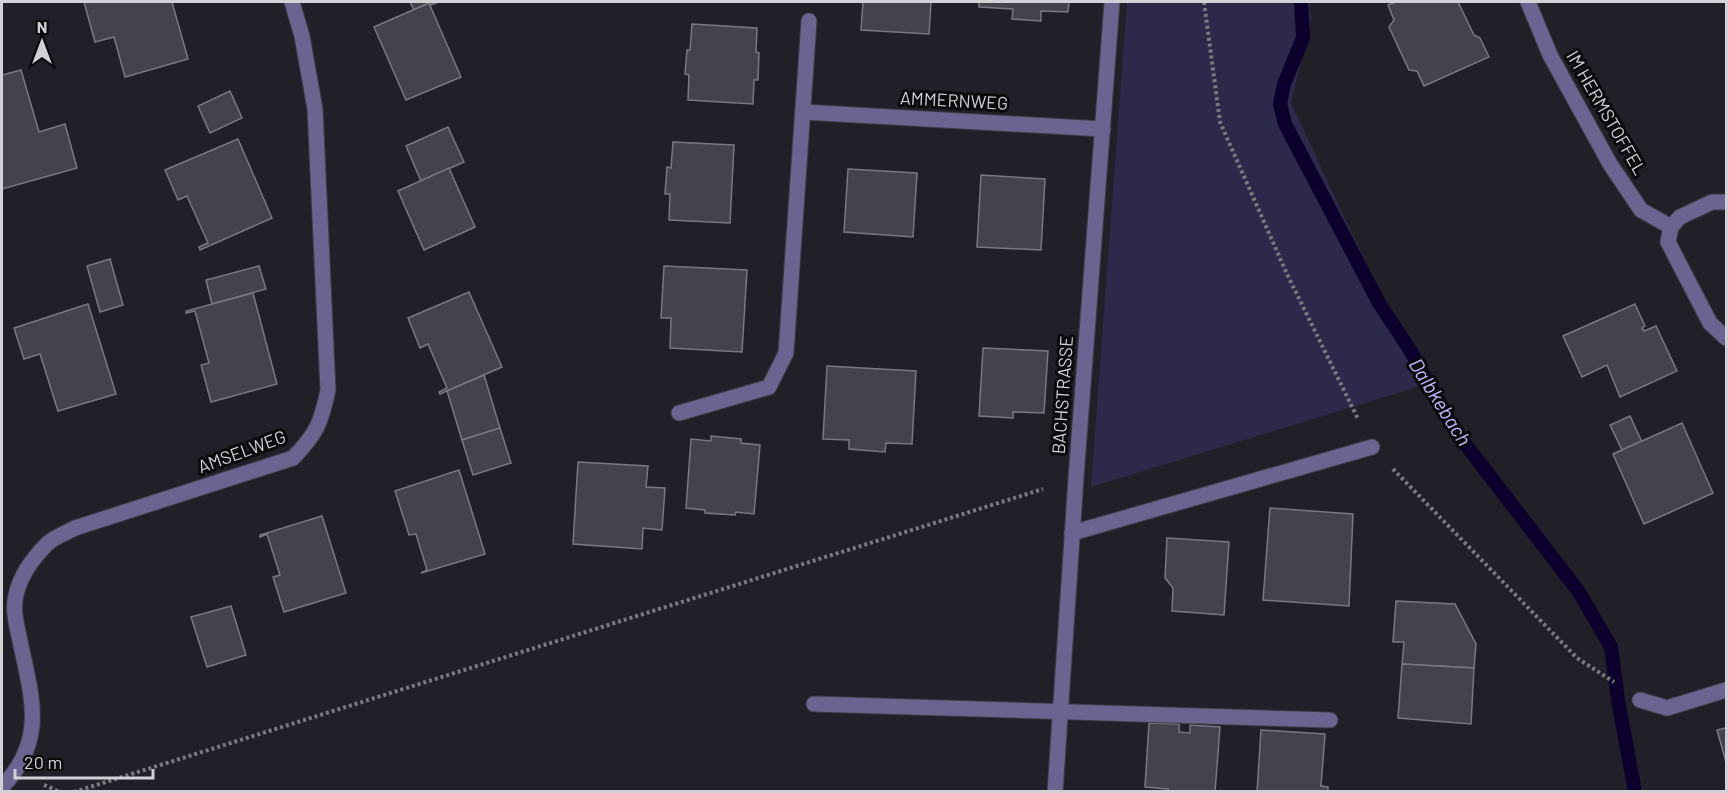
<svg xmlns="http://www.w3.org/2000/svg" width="1728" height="793" font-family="Barlow,sans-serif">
	<rect width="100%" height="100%" fill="#212029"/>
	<!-- green -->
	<path fill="#2d294a" d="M1127 2H1309L1311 18 1291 103 1384 302 1437 381 1091 487Z"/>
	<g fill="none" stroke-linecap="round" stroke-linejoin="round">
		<!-- stream -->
		<path stroke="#0c002c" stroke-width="14" d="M1301 2 1303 38 1284 84 1280 104 1285 124 1379 303 1410 350 1456 432 1579 592 1611 647 1618 700 1635 792"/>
	</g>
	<!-- building -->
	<g fill="#43434c" stroke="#797883" stroke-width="1.5">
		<path d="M84 2H172L188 59 125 77 114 37 95 42Z"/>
		<path d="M410 2H439L430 5 429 3 414 10Z"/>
		<path d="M863 2H931L929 34 861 30Z"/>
		<path d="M979 2H1069L1068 12 1041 11V21L1012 19 1013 9 979 7Z"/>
		<path d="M1396 2H1458L1474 35 1480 38 1489 57 1424 86 1417 71 1409 70 1389 27 1394 20 1388 5Z"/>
		<path d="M429 3 461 77 406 100 374 27Z"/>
		<path d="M692 24 757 28 756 52 759 53 758 80H754L753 104 688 100 689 75 685 74 687 50H690Z"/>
		<path d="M21 70 39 132 65 124 77 168 2 189V75Z"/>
		<path d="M230 91 242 118 210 133 198 106Z"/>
		<path d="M448 127 464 162 421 181 406 146Z"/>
		<path d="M238 139 272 218 200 250 199 247 208 243 187 196 178 200 165 170Z"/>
		<path d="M673 142 734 145 730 223 669 220 670 194H665L667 167 671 168Z"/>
		<path d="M449 168 475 227 424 250 398 191Z"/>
		<path d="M848 169 917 173 913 237 844 232Z"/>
		<path d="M981 175 1045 179 1041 250 977 247Z"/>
		<path d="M110 259 123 305 100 312 87 266Z"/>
		<path d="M259 266 266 289 212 304 206 280Z"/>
		<path d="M664 266 747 270 742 352 670 348 671 318H661Z"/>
		<path d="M469 292 502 367 440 394 439 392 447 388 428 344 420 348 408 318Z"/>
		<path d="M253 293 277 384 211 402 201 365 209 363 195 311 186 313V311Z"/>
		<path d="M88 304 116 394 58 411 40 354 24 359 14 328Z"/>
		<path d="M1635 304 1645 326 1642 328 1644 331 1656 326 1677 371 1620 397 1607 365 1582 377 1563 336Z"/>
		<path d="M983 348 1048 351 1044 413 1013 412V418L979 416Z"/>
		<path d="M827 366 916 371 912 444 886 443 885 452 849 449V440L823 439Z"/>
		<path d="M484 375 500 428 462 440 447 391Z"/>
		<path d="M1630 416 1642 442 1622 450 1610 425Z"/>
		<path d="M1682 423 1713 493 1644 524 1613 454Z"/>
		<path d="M500 428 511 463 473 475 462 440Z"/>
		<path d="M711 436 741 439V443L760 445 754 514 736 512 735 515 705 513V510L686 508 691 439 711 441Z"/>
		<path d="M578 462 648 466 646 487 665 488 662 530 643 528 642 549 573 544Z"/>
		<path d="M459 470 485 554 421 573 427 570 416 534 409 535 395 491Z"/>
		<path d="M1270 508 1353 514 1349 606 1263 600Z"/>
		<path d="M322 516 346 593 284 612 273 577 280 575 267 534 260 537V535Z"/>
		<path d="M1167 538 1229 542 1224 615 1172 611 1173 588 1165 578Z"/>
		<path d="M1396 601 1455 604 1476 644 1474 668 1402 664 1404 642H1393Z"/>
		<path d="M231 606 246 655 207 667 191 617Z"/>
		<path d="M1402 664 1474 668 1471 724 1398 718Z"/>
		<path d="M1149 723 1179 724V732L1190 733V725L1220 727 1215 792H1168V789L1145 787Z"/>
		<path d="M1726 728V762L1717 730Z"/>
		<path d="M1261 730 1325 734 1321 786 1328 787V792H1257Z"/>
	</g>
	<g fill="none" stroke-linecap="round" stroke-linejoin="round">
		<defs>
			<g id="minor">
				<path d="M1528 2 1550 55 1610 164 1641 210 1671 227"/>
				<path d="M803 112 1103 129"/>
				<path d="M1726 202H1712L1680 217 1671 227 1668 242 1710 323 1726 338"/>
				<path d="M679 413 769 387 786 353 809 21"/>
				<path d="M1072 533 1372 447"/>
				<path d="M1640 700 1667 708 1726 690"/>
				<path d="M814 704 1330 720"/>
				<path d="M2 787C47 740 32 698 20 641 17 626 12 610 16 595 20 576 33 558 47 544 54 537 66 533 75 528L293 458C317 433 321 423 328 390L315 109 302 36 292 2"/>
				<path d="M1055 792 1076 478 1112 2"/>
			</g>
		</defs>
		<!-- minor casing -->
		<use href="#minor" stroke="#3d3c45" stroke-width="17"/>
		<!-- path -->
		<g stroke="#7b7a81" stroke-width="4" stroke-dasharray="3 3" stroke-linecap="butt">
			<path d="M1204 2 1220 122 1287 274 1358 419"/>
			<path d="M1393 469 1577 658 1614 682"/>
			<path d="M44 785 60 792"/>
			<path d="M74 792 1043 489"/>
		</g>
		<!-- minor -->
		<use href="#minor" stroke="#696590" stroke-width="15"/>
	</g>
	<g text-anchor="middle" stroke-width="6" stroke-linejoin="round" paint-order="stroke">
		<!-- street labels -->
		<g font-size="18" fill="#d2d1d7" stroke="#0b0b0e">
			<text transform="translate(954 101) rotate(3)" y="6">AMMERNWEG</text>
			<text transform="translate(1606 113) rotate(60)" y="6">IM HERMSTOFFEL</text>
			<text transform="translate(1063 395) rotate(-86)" y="6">BACHSTRASSE</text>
			<text transform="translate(242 452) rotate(-20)" y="6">AMSELWEG</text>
		</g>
		<!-- water labels -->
		<g font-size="20" font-style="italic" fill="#c0bafe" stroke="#0b0b0e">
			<text transform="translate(1440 402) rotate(58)" y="7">Dalbkebach</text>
		</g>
	</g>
	<!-- border -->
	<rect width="1728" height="793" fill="none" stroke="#d2d1d7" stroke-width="6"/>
	<!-- north arrow -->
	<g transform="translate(42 42)" stroke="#0b0b0e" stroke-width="4.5" paint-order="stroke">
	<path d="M0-4.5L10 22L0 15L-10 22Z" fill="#d2d1d7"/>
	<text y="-9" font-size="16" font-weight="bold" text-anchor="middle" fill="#d2d1d7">N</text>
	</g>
	<!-- scale -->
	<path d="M15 769v9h138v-9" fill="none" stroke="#d2d1d7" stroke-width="3"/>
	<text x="24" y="769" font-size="18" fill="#d2d1d7" stroke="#0b0b0e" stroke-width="4.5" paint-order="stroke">20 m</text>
</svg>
